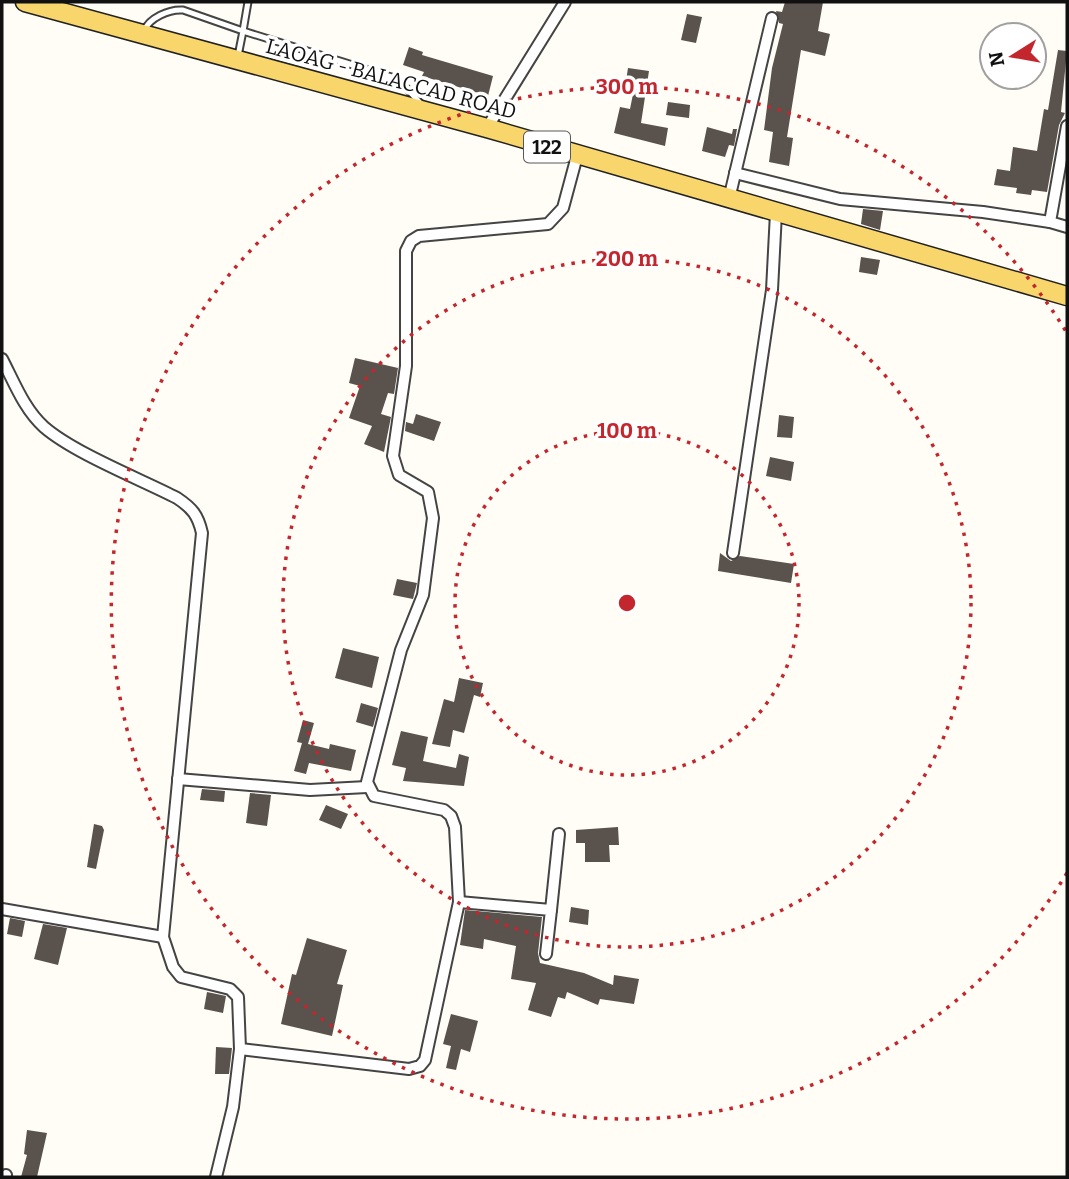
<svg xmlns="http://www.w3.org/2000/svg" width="1069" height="1179" font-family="Bitter,serif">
	<rect width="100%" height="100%" fill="#fffdf5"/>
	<!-- building -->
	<g fill="#5a524d">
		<path d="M785 2H823L818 31 830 34 825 56 801 50 787 137 793 138 789 166 769 162 773 132 764 130 772 68 783 24 779 23 776 11 782 12Z"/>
		<path d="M687 14 702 17 696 43 681 40Z"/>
		<path d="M409 47 423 52 422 55 493 76 488 96 422 76 424 72 403 65Z"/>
		<path d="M1058 50 1067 51 1061 112 1065 113 1059 125 1047 192 1032 190 1031 195 1016 193 1017 188 994 185 997 169 1010 171 1013 147 1037 151 1044 109 1048 110Z"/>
		<path d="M628 68 649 71 641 123 668 128 665 146 614 133 620 107 630 109 634 89 625 87Z"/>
		<path d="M668 102 690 105 689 118 666 115Z"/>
		<path d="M707 127 732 134 733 129H737L734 146 729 145 725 157 702 151Z"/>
		<path d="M863 209 883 211 880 230 861 224Z"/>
		<path d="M861 257 880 260 877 275 859 272Z"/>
		<path d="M355 358 398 368 394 394 388 393 381 414 391 417 384 452 364 444 372 426 349 418 360 386 349 383Z"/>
		<path d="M416 414 441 422 434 441 405 431 406 422 413 424Z"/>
		<path d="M779 415 794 417 792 438 777 437Z"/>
		<path d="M770 457 794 462 791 481 766 476Z"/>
		<path d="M720 553 731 561 740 556 794 564 791 583 718 571Z"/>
		<path d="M397 579 417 583 413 599 393 595Z"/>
		<path d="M343 648 379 657 372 688 335 678Z"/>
		<path d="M459 678 483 683 480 697 474 695 464 733 453 730 450 747 432 744 444 699 454 702Z"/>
		<path d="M361 703 378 708 373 727 356 722Z"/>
		<path d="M303 720 314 723 308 744 329 749 330 744 356 750 351 771 309 763 306 774 294 771 302 743 297 742Z"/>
		<path d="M401 731 428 737 423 761 456 768 459 754 469 757 464 786 403 781 406 768 392 765Z"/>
		<path d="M202 789 225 791 224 802 200 800Z"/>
		<path d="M250 793 271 795 267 826 246 823Z"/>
		<path d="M326 805 348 814 341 829 319 820Z"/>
		<path d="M94 824 102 826 104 830 96 869 87 867Z"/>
		<path d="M618 827 619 845H609L610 862H585V843H576V830Z"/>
		<path d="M571 907 589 910 588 925 569 922Z"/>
		<path d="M465 910 542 917 538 953 540 963 584 973 613 985 614 975 639 979 634 1004 600 999 598 1005 567 992 565 999 558 997 551 1017 528 1010 536 983 511 979 516 946 484 939 483 949 460 945Z"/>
		<path d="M10 918 25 921 22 937 7 934Z"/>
		<path d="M43 924 67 928 58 965 34 959Z"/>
		<path d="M307 938 347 950 337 984 343 985 332 1036 281 1024 292 974 296 975Z"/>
		<path d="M207 992 226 996 223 1013 204 1009Z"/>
		<path d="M451 1014 478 1021 470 1052 461 1049 456 1070 446 1068 451 1046 443 1044Z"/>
		<path d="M216 1047 232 1048 229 1074H215Z"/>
		<path d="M27 1130 47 1133 37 1177H21L27 1155 24 1154Z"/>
	</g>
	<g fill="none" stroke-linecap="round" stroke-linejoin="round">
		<defs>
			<g id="service">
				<path d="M248 2 243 31 398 79 422 105"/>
				<path d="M144 31C149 18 169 9 183 10L243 31 238 56"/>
			</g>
			<g id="minor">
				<path d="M1067 126 1050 222 1067 227"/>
				<path d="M487 128 565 2"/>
				<path d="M735 173 840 199 983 212 1050 222"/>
				<path d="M729 199 772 18"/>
				<path d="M2 359C14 382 24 409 44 427 74 453 140 479 177 498 192 508 198 515 202 533L163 937 173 967 181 977 230 989 238 997 240 1049 233 1107 216 1177"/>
				<path d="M733 553 772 290 776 213"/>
				<path d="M178 779 310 790 367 787"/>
				<path d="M459 902 551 910 546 954"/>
				<path d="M2 909 163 937"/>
				<path d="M551 910 559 834"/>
				<path d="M240 1049 409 1069 420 1066 425 1060 459 902 455 827 451 816 444 810 374 796 367 782 401 650 423 595 433 518 428 492 399 475 393 456 406 366V251L411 241 419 236 548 224 563 208 577 156"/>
				<path d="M5 1177 6 1175"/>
			</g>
			<path id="primary" d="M25 2 487 128 1067 296"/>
		</defs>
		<!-- service casing -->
		<use href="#service" stroke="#444" stroke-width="9"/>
		<!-- minor casing -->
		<use href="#minor" stroke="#444" stroke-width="14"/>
		<!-- primary casing -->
		<use href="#primary" stroke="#222" stroke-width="21"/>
		<!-- service -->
		<use href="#service" stroke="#fff" stroke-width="5"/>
		<!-- minor -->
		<use href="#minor" stroke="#fff" stroke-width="10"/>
		<!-- primary -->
		<use href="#primary" stroke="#f9d66b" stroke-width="18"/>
	</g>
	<!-- distance rings -->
	<g fill="none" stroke="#c4262e" stroke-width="3.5" stroke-dasharray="3.5 7">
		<circle cx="627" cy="603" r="172"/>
		<circle cx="627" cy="603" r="344"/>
		<path d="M1067 873A516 516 0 1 1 1067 333"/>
	</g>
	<g text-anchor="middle" stroke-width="7" stroke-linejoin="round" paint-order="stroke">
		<!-- shield labels -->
		<rect fill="#fff" stroke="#585858" stroke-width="2" x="524" y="131.5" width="46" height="31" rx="5"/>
		<g font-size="19" font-weight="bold" fill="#111">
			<text x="547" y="154">122</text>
		</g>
		<!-- street labels -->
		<g font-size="21" fill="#111" stroke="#fff">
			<text transform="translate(391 79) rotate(15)" y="7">LAOAG - BALACCAD ROAD</text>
		</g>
	</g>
	<circle cx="627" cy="603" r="10" fill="#c4262e" stroke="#fff" stroke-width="3.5"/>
	<g font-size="21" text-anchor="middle" font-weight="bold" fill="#c4262e" stroke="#fff" stroke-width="7" stroke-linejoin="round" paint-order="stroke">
		<text x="627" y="94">300 m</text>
		<text x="627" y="266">200 m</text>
		<text x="627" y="438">100 m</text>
	</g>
	<!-- border -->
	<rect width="1069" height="1179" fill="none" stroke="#111111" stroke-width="7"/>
	<!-- north arrow -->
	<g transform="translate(1013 56) rotate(259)"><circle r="33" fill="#ffffff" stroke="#a0a0a0" stroke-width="2"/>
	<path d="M0-5L12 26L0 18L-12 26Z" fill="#c4262e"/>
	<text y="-10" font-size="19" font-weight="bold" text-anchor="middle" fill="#111111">N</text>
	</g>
</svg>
